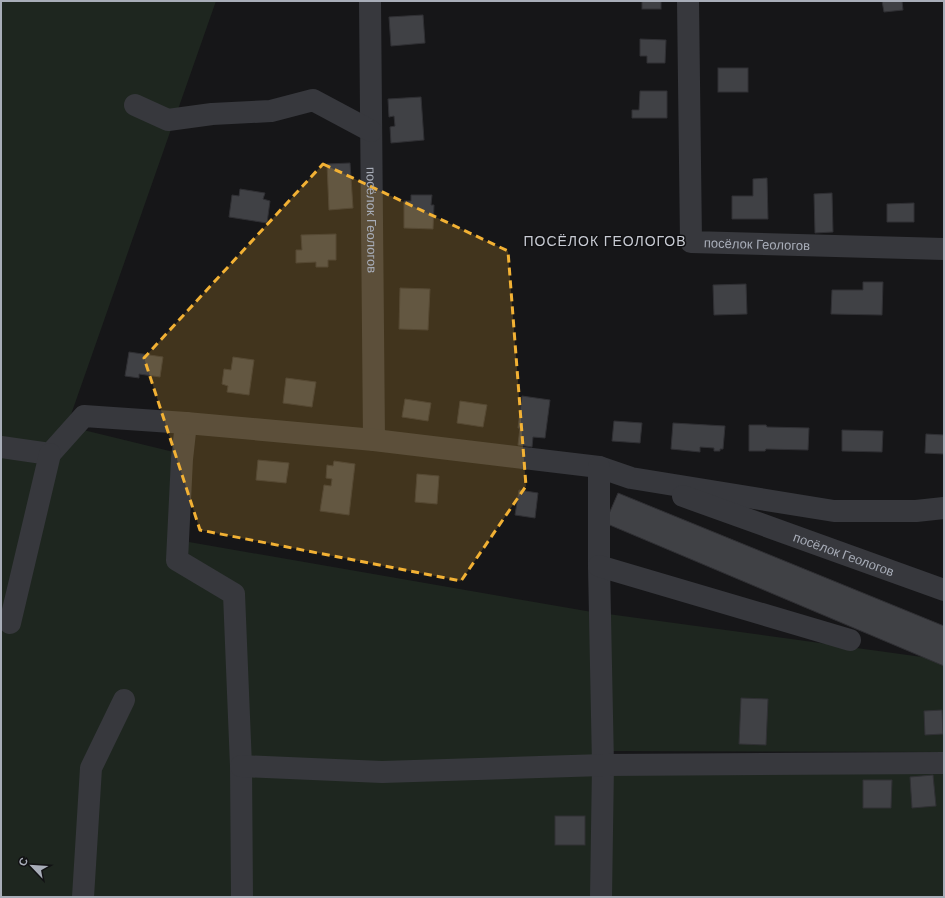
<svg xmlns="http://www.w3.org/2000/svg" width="945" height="898" font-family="'DM Sans',sans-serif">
	<rect width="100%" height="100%" fill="#161618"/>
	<!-- green -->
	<g fill="#1e261f">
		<path d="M1 1H216L67 426 186 455 189 542 592 612 593 897H1Z"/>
		<path d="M608 614 944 660V752L613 751Z"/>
		<path d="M944 770V897H610L613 775Z"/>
	</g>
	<!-- building -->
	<g fill="#404145" stroke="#303034">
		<rect x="642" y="1" width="19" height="8"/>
		<path d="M882 1H902L903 10 884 12Z"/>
		<path d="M423 15 425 43 391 46 389 17Z"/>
		<path d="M640 39 666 40 665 63H647V56H640Z"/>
		<rect x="718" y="68" width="30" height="24"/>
		<path d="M640 91H667V118H632V110H639Z"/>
		<path d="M421 97 424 140 391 143 390 127 395 126 394 116 389 117 388 99Z"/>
		<path d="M350 163 353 208 329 210 327 164Z"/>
		<path d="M767 178 768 219H732V196H753V179Z"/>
		<path d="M240 189 265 193 263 199 270 201 267 223 229 217 232 195 239 196Z"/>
		<path d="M832 193 833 232 815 233 814 194Z"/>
		<path d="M411 195H432L431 205H434L433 229 404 228V201H411Z"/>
		<path d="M914 203V222H887V204Z"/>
		<path d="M336 234V260H328V267H316V262L296 263V250H302L301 235Z"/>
		<path d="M863 282H883L882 315 831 314 832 290H863Z"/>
		<path d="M746 284 747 314 714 315 713 285Z"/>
		<path d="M400 288 430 289 428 330 399 329Z"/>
		<path d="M129 352 163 357 160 377 139 374V378L125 376Z"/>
		<path d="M233 357 254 360 249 395 227 392 228 386 222 384 224 369 231 370Z"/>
		<path d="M286 378 316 382 312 407 283 403Z"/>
		<path d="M522 396 550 400 545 438 533 437 532 447 518 445 520 428H518Z"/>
		<path d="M405 399 431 403 428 421 402 417Z"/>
		<path d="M460 401 487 405 483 427 457 423Z"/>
		<path d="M614 421 642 423 640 443 612 441Z"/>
		<path d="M673 423 725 426 723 449H720V451H714V448L700 447V452L671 449Z"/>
		<path d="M749 425H766L767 427 809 428 808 450 766 449 765 451H749Z"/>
		<path d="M842 430 883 431 882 452 842 451Z"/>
		<path d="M926 434 944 435V454L925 453Z"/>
		<path d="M258 460 289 463 286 483 256 480Z"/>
		<path d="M334 461 355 464 349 515 320 511 324 485 331 486 332 479 326 478 327 465 333 466Z"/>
		<path d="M417 474 439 476 437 504 415 502Z"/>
		<path d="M519 490 538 493 535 518 515 515Z"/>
		<path d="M618 493 944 626V666L605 523Z"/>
		<path d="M741 698 768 699 766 745 739 744Z"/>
		<path d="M942 710 943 734 925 735 924 711Z"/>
		<path d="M933 775 936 806 912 808 910 777Z"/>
		<path d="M863 780H892L891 808H863Z"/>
		<rect x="555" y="816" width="30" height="29"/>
	</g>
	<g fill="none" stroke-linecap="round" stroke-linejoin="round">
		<!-- minor -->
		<g stroke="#37383d" stroke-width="22">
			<path id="s1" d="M370 1 374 440"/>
			<path id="s2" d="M688 1 691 242 944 249"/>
			<path d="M135 105 168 120 212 114 271 111 313 100 371 131"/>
			<path d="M186 423 182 459 177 560 234 594 241 766 242 897"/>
			<path d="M1 447 50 454 84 416 186 423 374 440 599 467 631 478 834 511H916L944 508"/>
			<path d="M599 467V566L603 765 601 897"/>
			<path id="s3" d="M683 496 944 590"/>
			<path d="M599 566 850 640"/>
			<path d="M10 623 50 454"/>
			<path d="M241 766 382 772 603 765 944 763"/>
			<path d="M83 897 85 865 91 768 124 700"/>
		</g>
	</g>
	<!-- marked area -->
	<path fill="#f2b134" fill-opacity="0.2" stroke="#f2b134" stroke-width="3" stroke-dasharray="8 5" stroke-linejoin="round" d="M323 164 508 251 526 486 461 581 200 530 144 358Z"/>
	<g text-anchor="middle" stroke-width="3" stroke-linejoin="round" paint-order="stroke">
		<!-- street labels -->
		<g font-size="13" fill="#a8adb8" stroke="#111113">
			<text dy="5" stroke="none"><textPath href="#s1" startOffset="219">посёлок Геологов</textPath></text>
			<text dy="5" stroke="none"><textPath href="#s2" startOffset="307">посёлок Геологов</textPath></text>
			<text dy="5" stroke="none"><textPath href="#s3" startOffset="171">посёлок Геологов</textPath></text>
		</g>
		<!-- neighbourhood labels -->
		<g font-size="14" letter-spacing="1" fill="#c9ccd4" stroke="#111113">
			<text x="605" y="246">ПОСЁЛОК ГЕОЛОГОВ</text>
		</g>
	</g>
	<!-- border -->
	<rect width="945" height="898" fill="none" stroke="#a8adb8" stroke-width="4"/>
	<!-- north arrow -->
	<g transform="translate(32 866) rotate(295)" stroke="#111113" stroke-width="3" paint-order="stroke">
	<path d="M0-3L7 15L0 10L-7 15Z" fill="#a8adb8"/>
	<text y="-6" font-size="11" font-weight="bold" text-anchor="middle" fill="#a8adb8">С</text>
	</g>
</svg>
